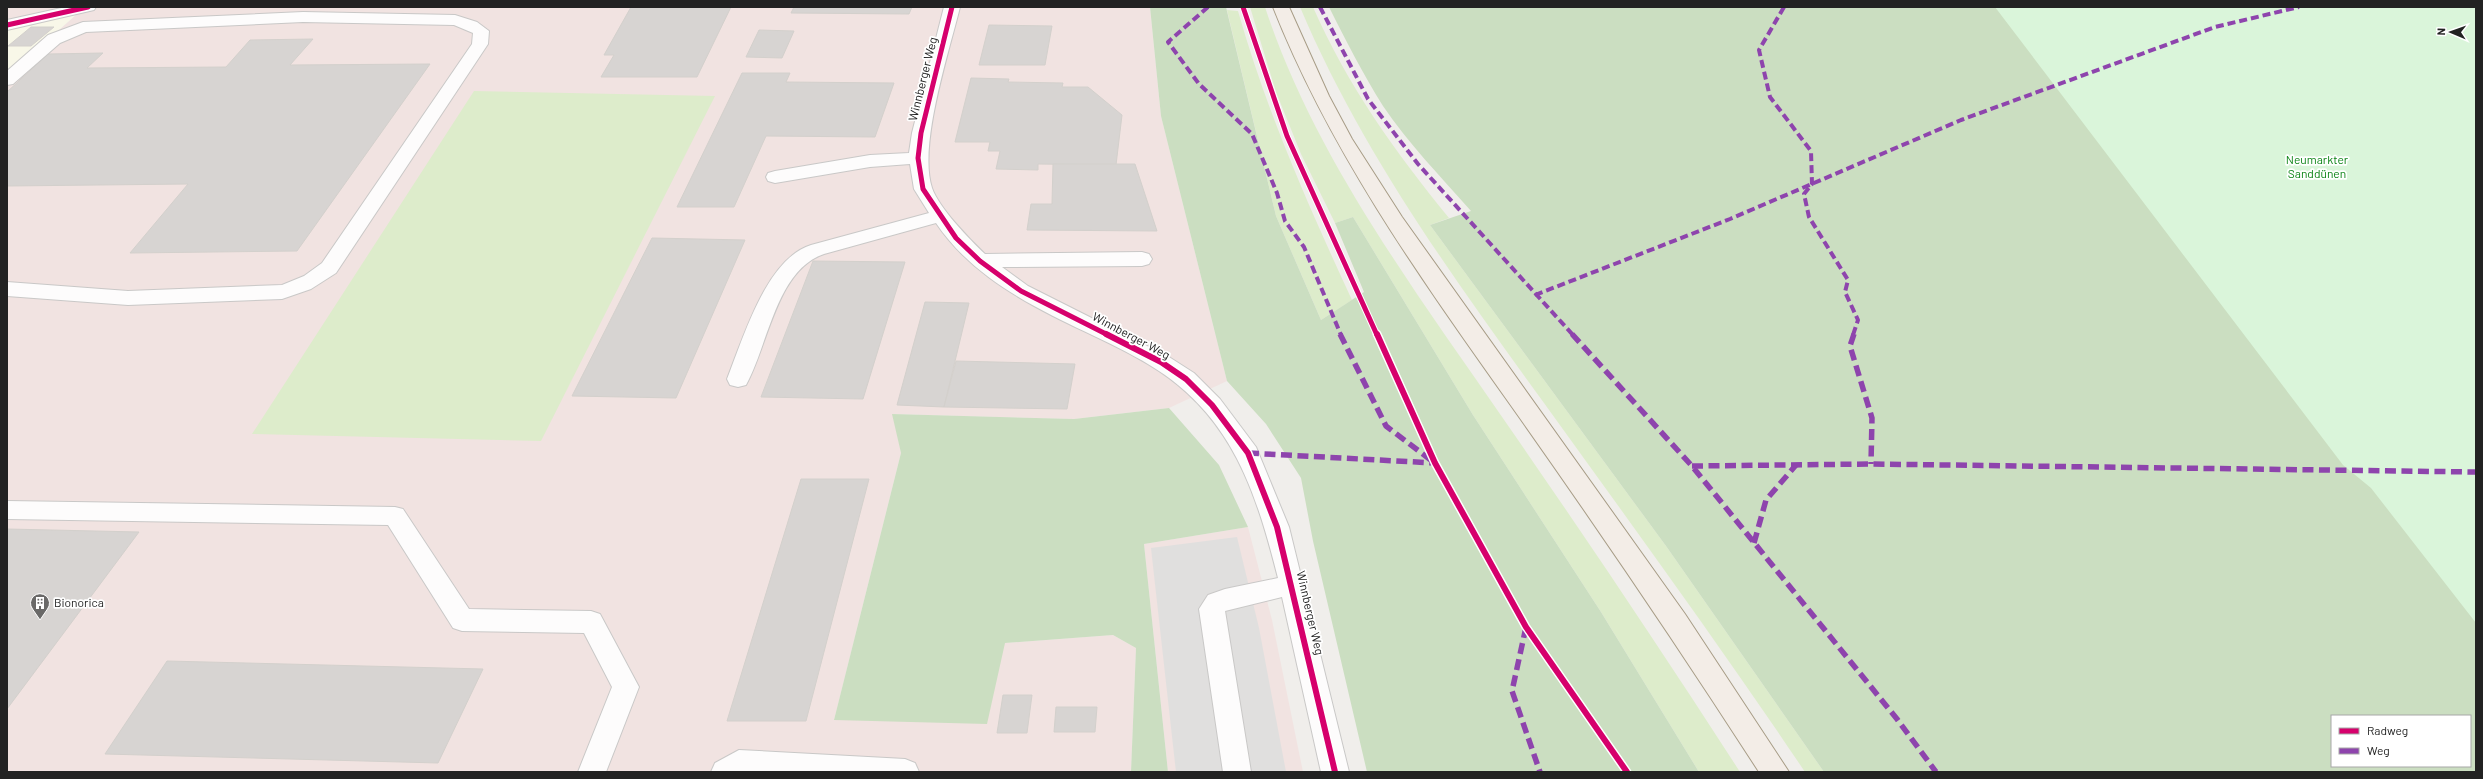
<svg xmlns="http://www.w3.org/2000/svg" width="2483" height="779" font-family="Barlow,sans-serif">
	<rect width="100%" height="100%" fill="#f0eeeb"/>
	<!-- commercial -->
	<g fill="#f1e3e1">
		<path d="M7 7H1150L1161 116 1227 381 1169 408 1074 419 893 414 901 453 834 720 1005 643 1113 635 1136 648 1131 772H7V76L77 14 7 30Z"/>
		<path d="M1248 527 1272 620 1303 772H1168L1144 544Z"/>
	</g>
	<!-- education -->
	<path fill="#f8f7e8" d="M78 13 7 76V30Z"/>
	<!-- grass -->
	<g fill="#ddeccb">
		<path d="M1250 7H1265C1313 154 1413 288 1500 414 1582 532 1662 651 1740 772H1699L1601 612 1473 415 1353 217 1335 223 1301 154 1276 92Z"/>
		<path d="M1300 7H1313C1347 85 1396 153 1449 218L1430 225 1666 546 1824 772H1805C1721 647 1632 525 1544 403 1452 276 1361 151 1300 7Z"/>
		<path d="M1227 10 1238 11C1267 113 1308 205 1352 300L1321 320 1276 216Z"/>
		<path d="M474 91 715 96 541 441 252 434Z"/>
	</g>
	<!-- forest -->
	<g fill="#cbdec1" fill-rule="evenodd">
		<path d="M1150 7H1226L1276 216 1321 320 1364 292 1335 223 1353 217 1473 415 1601 612 1699 772H1367L1313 541 1301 478 1266 424 1227 381 1161 116Z"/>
		<path d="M1329 7H2476V772H1824L1666 546 1430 225 1471 211C1441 177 1408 143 1383 106 1363 74 1346 41 1329 7ZM2332 716H2470V766H2332Z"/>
		<path d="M1169 408 1219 465 1248 527 1144 544 1168 772H1131L1136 648 1113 635 1005 643 987 724 834 720 901 453 892 414 1074 419Z"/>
	</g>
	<!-- park -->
	<path fill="#daf5da" d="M1995 7H2476V623L2371 488 2343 465Z"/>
	<!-- parking -->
	<path fill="#e0dfde" d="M1237 537 1259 628 1286 772H1176L1151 548Z"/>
	<!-- building -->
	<g fill="#d7d4d2" stroke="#d3d0cc">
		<path d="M631 7H731L697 77H601L614 55H604Z"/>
		<path d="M794 7H912L909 14 791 13Z"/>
		<path d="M989 25 1052 26 1045 65H979Z"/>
		<path d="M31 27H54L31 46H8Z"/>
		<path d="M759 30 794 31 782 58 746 57Z"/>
		<path d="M313 39 290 65 430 64 297 251 130 253 188 184 7 186V92L48 54 103 53 87 68 226 67 250 40Z"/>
		<path d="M742 73H790L786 82 894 83 875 137 766 136 734 207H677Z"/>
		<path d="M971 78 1009 79 1008 82 1063 83 1062 87H1088L1122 115 1116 165 1038 164V170L996 169 1000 151H988L990 142H955Z"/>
		<path d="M1053 164H1135L1157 231 1027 230 1031 204H1052Z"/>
		<path d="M652 238 745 240 676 398 572 396Z"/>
		<path d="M813 261 905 262 863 399 761 397Z"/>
		<path d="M925 302 969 303 944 407 897 405Z"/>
		<path d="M956 361 1075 364 1067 409 944 407Z"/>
		<path d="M801 479H869L806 721H727Z"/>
		<path d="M7 529 139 532 7 709Z"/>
		<path d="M167 661 483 669 438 763 105 754Z"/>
		<path d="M1003 695H1032L1027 733H997Z"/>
		<path d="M1056 707H1097L1095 732H1054Z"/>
	</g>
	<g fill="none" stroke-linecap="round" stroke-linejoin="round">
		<defs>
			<g id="minor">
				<path d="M66 7H96L94 10 7 30V20Z"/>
				<path d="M944 7H960C949 52 918 146 932 188 939 208 970 240 985 254L1142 252 1149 254 1152 259 1149 264 1142 266 1002 267 1028 286 1169 357 1194 373 1220 399 1256 447 1289 527 1349 772H1321L1282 597 1225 611 1251 772H1223L1199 609 1208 595 1225 589 1278 578C1259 504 1239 435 1178 385 1145 357 1092 336 1053 316 1008 293 965 266 936 223L824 254C776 270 768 346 746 385L738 387 730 385 727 379C743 339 766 259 811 245L929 213 914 189 910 164 870 167 775 183 768 181 766 177 768 173 775 171 870 155 909 153 912 133Z"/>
				<path d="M303 12 455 15 477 22 489 31 488 44 336 273 311 289 282 299 128 305 7 296V282L128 291 282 285 304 276 322 263 472 44 473 33 454 25 303 22 86 32 60 43 13 84 7 85V71L48 35 83 22Z"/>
				<path d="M7 501 395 507 403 509 469 609 591 611 600 614 639 687 606 772H578L612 687 584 633 462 631 453 628 388 525 7 519Z"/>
				<path d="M739 750 905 759 915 763 919 772H711L715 763Z"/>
			</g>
			<path id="major" d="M1273 7H1289L1329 96 1352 139 1402 217 1685 614 1789 772H1759C1683 654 1605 539 1524 424 1430 291 1333 159 1273 7Z"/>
		</defs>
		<!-- minor casing -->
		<use href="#minor" stroke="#c9c8c7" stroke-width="2"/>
		<!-- major casing -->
		<use href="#major" stroke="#a79c86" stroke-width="2"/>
		<!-- minor -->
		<use href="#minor" fill="#fdfcfc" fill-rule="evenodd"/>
		<!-- major -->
		<use href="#major" fill="#f3ede7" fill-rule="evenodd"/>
		<!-- quiet-far1 -->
		<g stroke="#8e44ad" stroke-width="4" stroke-dasharray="8 4" stroke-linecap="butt">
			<path d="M1208 7 1168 42 1199 84 1252 134 1277 193 1285 221 1304 247 1341 335"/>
			<path d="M1320 7 1368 99 1418 164 1573 335"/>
			<path d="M1784 7 1759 50 1770 97 1811 151 1812 184 1804 194 1809 217 1848 280 1845 292 1858 320 1853 335"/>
			<path d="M1535 295 1730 219 1961 120 2215 27 2299 7"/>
		</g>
		<!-- quiet -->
		<g stroke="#8e44ad" stroke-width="5.5" stroke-dasharray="11 5.5" stroke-linecap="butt">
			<path d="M1340 334 1386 426 1432 461"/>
			<path d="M1572 334 1692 466 1897 719 1936 772"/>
			<path d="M1854 334 1850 346 1872 418 1871 464"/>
			<path d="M1248 453 1435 463"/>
			<path d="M1692 466 1871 464 2476 472"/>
			<path d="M1754 543 1766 500 1796 465"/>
			<path d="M1526 627 1512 691 1540 772"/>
		</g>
		<defs>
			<g id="cycleway-far1">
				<path d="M952 7 921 133 918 158 923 189 956 238 980 261 1021 291 1108 335"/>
				<path d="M1243 7 1287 136 1377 335"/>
				<path d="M7 25 88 7"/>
			</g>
			<g id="cycleway">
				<path d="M1106 334 1161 362 1186 379 1212 405 1248 453 1277 527 1335 772"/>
				<path d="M1377 334 1435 463 1526 627 1627 772"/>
			</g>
		</defs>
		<!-- cycleway-far1 casing -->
		<use href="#cycleway-far1" stroke="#fff" stroke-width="7"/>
		<!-- cycleway casing -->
		<use href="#cycleway" stroke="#fff" stroke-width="9"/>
		<!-- cycleway-far1 -->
		<use href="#cycleway-far1" stroke="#d6006c" stroke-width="5"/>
		<!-- cycleway -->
		<use href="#cycleway" stroke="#d6006c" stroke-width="6"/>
	</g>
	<!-- icons -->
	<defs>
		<symbol id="building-pin" viewBox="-11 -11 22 30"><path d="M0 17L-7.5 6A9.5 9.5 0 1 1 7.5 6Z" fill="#6a6968" stroke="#fff"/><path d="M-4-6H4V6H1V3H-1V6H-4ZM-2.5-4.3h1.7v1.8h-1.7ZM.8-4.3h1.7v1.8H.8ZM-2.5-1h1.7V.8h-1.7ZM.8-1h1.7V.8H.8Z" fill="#fff"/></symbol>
	</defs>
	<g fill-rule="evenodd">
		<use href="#building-pin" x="29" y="592" width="22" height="30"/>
	</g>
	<g text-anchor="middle" stroke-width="3.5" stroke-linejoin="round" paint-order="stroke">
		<!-- street labels -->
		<g font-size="12" fill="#222" stroke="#fff">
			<text transform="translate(923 79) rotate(-76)" y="4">Winnberger Weg</text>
			<text transform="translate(1131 336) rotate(28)" y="4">Winnberger Weg</text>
			<text transform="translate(1310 613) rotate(77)" y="4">Winnberger Weg</text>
		</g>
		<!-- park labels -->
		<g font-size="12" fill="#0c8416" stroke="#fff">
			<text x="2317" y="164">Neumarkter<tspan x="2317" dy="14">Sanddünen</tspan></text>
		</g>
		<!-- poi labels -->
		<g font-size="12" fill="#222" stroke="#fff" text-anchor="start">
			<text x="54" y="607">Bionorica</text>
		</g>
	</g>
	<!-- border -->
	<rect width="2483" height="779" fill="none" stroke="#222222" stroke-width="16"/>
	<!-- legend -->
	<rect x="2331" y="715" width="140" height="52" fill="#ffffff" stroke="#a7a7a7"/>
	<rect x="2339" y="728" width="20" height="6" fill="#d6006c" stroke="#a7a7a7"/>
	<text x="2367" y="735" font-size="12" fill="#222222">Radweg</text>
	<rect x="2339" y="748" width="20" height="6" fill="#8e44ad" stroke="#a7a7a7"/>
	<text x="2367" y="755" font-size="12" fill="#222222">Weg</text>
	<!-- north arrow -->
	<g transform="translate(2451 32) rotate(272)" stroke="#ffffff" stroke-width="3" paint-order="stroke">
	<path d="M0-3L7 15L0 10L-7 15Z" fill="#222222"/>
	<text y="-6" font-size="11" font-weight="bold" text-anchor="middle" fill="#222222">N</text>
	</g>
</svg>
